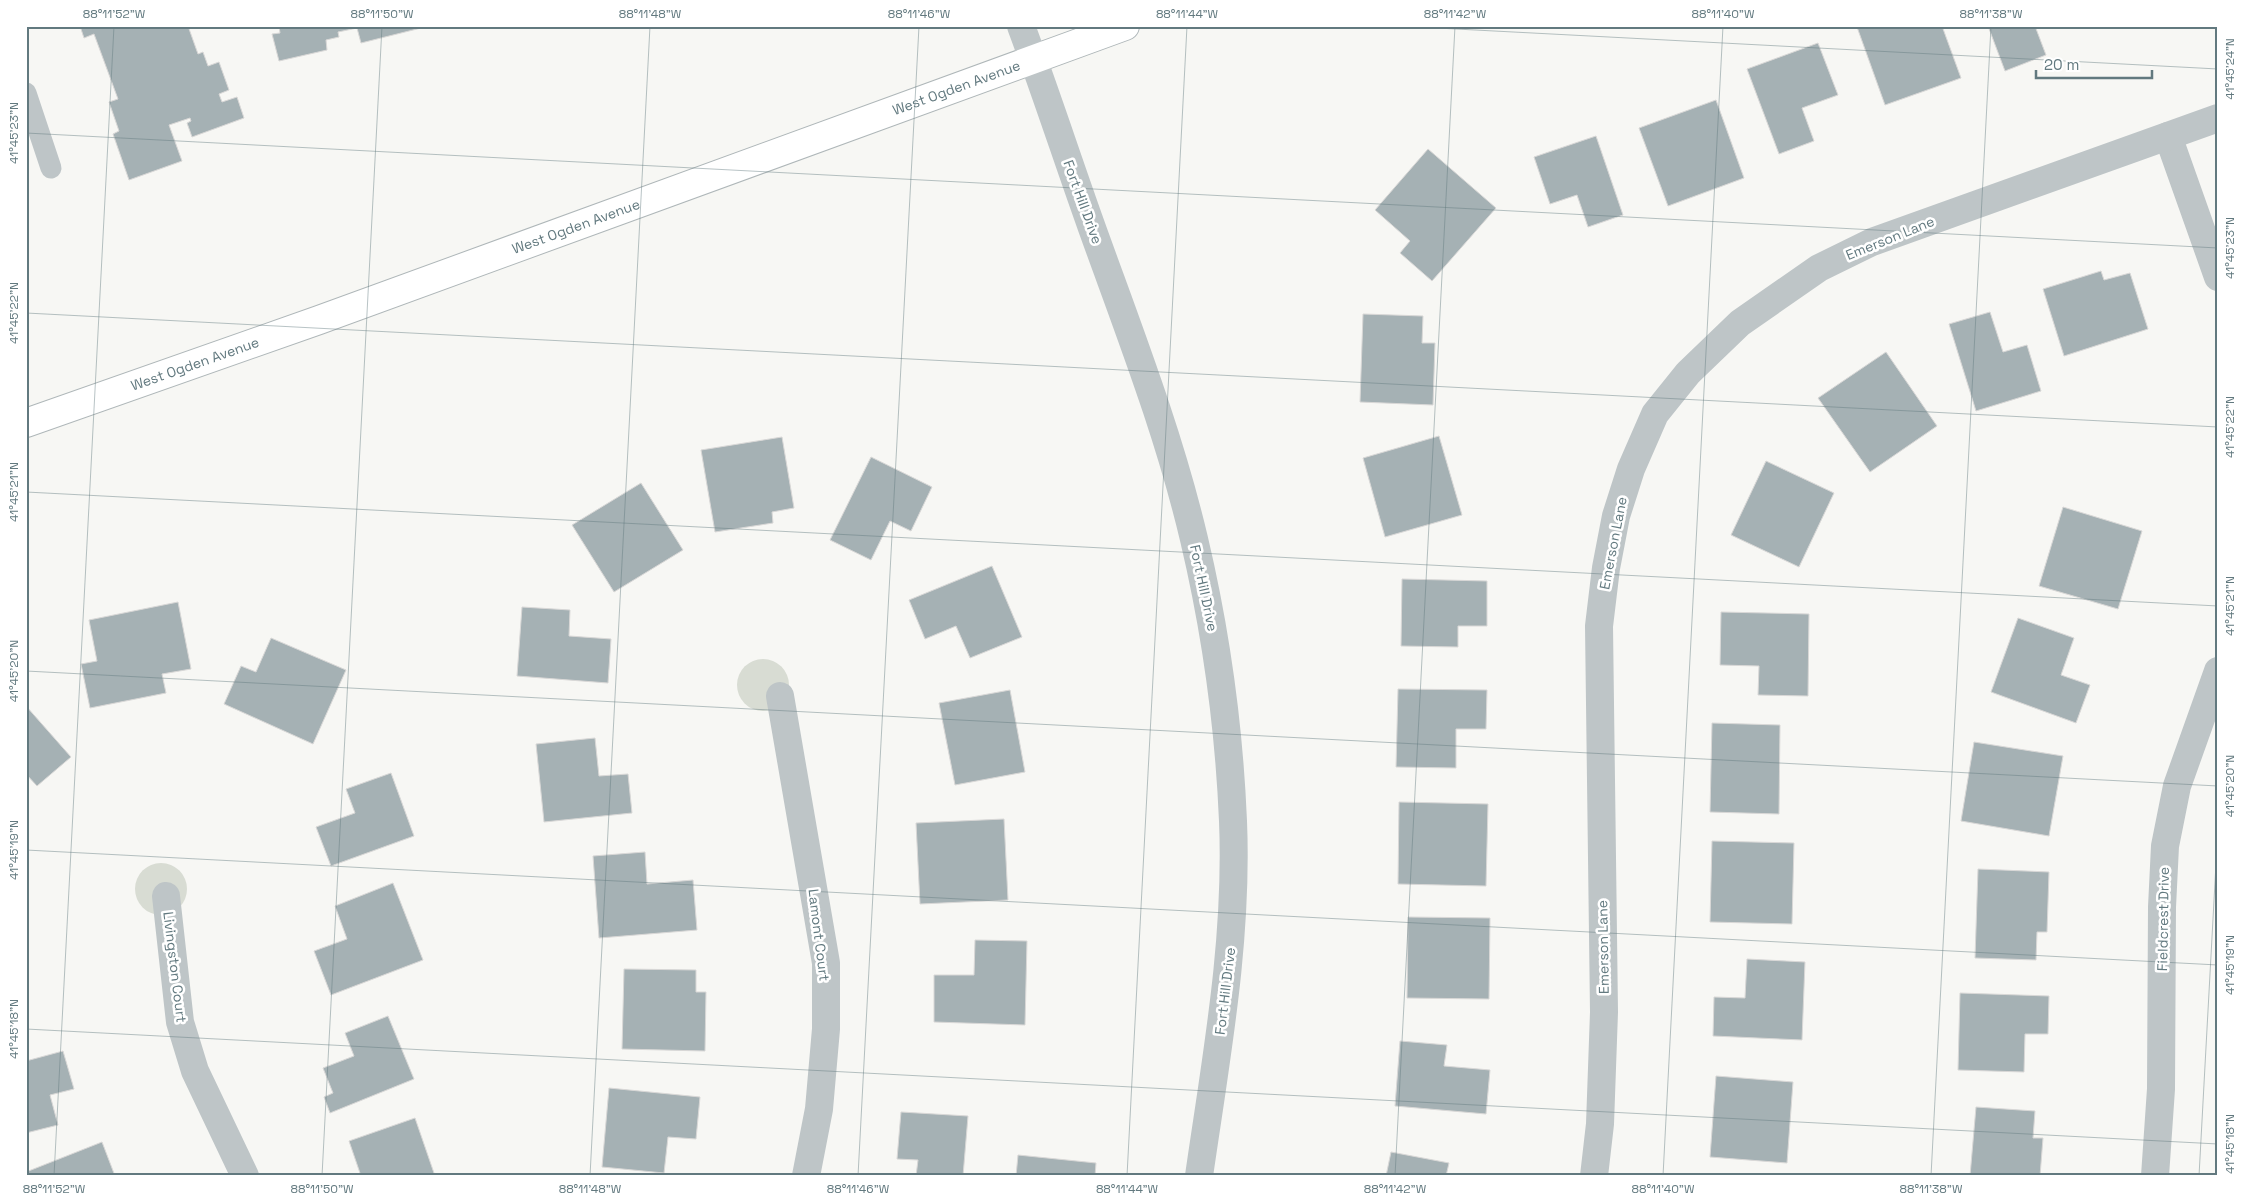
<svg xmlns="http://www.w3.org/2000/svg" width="2244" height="1202" font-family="'Space Grotesk',sans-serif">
	<rect width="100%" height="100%" fill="#f7f7f4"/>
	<!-- green -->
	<g fill="#d8dcd3">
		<circle cx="763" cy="685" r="26"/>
		<circle cx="161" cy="889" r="26"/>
	</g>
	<!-- building -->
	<g fill="#a5b1b4" stroke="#d9d8d7">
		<path d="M80 26H188L198 54 203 52 208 66 219 62 229 90 219 94 222 102 237 97 244 118 192 137 187 123 191 121 190 118 169 125 182 161 129 180 113 134 119 131 109 102 118 99 94 34 84 38Z"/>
		<path d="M279 26H429L361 43 357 28 338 32 339 37 326 40 327 50 279 61 272 34 280 33Z"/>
		<path d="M1861 26H1942L1961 78 1885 105 1857 27Z"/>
		<path d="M1988 26H2035L2046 55 2005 71Z"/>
		<path d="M1818 43 1838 95 1802 108 1814 141 1779 154 1747 69Z"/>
		<path d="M1716 100 1744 178 1668 206 1639 128Z"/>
		<path d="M1596 136 1623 215 1588 227 1577 195 1550 204 1534 157Z"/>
		<path d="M1428 149 1496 208 1432 281 1400 253 1410 241 1375 210Z"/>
		<path d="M2101 271 2104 280 2130 273 2148 329 2064 356 2043 289Z"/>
		<path d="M1990 312 2003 352 2027 345 2041 391 1976 411 1949 324Z"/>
		<path d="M1363 314 1423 316 1422 343H1435L1433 405 1360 402Z"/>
		<path d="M1886 352 1937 426 1870 472 1818 398Z"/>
		<path d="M1439 436 1462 515 1385 537 1363 458Z"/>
		<path d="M782 437 794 508 772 512 773 523 715 532 701 450Z"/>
		<path d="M871 457 932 487 911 531 890 521 871 560 830 540Z"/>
		<path d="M1766 461 1834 493 1799 567 1731 535Z"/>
		<path d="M641 483 683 550 614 592 572 525Z"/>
		<path d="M2063 507 2142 531 2118 609 2039 586Z"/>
		<path d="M992 566 1022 637 970 658 956 626 925 639 909 600Z"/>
		<path d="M1402 579 1487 581V626H1458V647L1401 646Z"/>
		<path d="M178 602 191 669 162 674 166 693 90 708 81 664 97 661 89 620Z"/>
		<path d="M522 607 570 610 569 636 611 639 608 683 517 676Z"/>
		<path d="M1721 612 1809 614 1808 696 1758 695 1759 666 1720 665Z"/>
		<path d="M2018 618 2074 638 2061 675 2090 685 2076 723 1991 692Z"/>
		<path d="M271 638 346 670 313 744 224 704 241 666 256 672Z"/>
		<path d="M1398 689 1487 690 1486 729H1456V768L1396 767Z"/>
		<path d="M1010 690 1025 772 955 785 939 703Z"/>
		<path d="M26 706 71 757 37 786 26 774Z"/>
		<path d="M1712 723 1780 725 1779 814 1710 812Z"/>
		<path d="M595 738 599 776 628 774 632 813 544 822 536 744Z"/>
		<path d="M1974 742 2063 756 2049 836 1961 821Z"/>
		<path d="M391 773 414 836 331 866 316 827 355 813 346 789Z"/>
		<path d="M1399 802 1488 804 1486 886 1398 884Z"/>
		<path d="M1004 819 1008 900 920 904 916 823Z"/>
		<path d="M1712 841 1794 843 1792 924 1710 922Z"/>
		<path d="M645 852 647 884 693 880 697 930 599 938 593 856Z"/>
		<path d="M1978 869 2049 872 2047 932H2037L2036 960 1975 958Z"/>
		<path d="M393 883 423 960 331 995 314 951 347 939 335 906Z"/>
		<path d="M1408 917 1490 918 1489 999 1407 998Z"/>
		<path d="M975 940 1027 941 1025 1025 934 1022V975H974Z"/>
		<path d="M1747 959 1805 962 1802 1040 1713 1036 1714 997 1745 998Z"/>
		<path d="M624 969 696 970V992H706L705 1051 622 1049Z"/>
		<path d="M1960 993 2049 996 2048 1034H2025L2024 1072 1958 1070Z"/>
		<path d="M388 1016 414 1079 330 1113 324 1097 333 1093 323 1068 354 1056 345 1033Z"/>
		<path d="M1400 1041 1447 1045 1444 1066 1490 1070 1486 1114 1395 1106Z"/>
		<path d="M63 1051 74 1089 50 1095 58 1125 26 1133V1061Z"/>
		<path d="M1716 1076 1793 1082 1787 1163 1710 1157Z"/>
		<path d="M609 1088 700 1097 696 1139 668 1137 664 1173 602 1167Z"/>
		<path d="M1976 1107 2035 1111 2033 1138H2043L2040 1176H1970Z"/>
		<path d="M901 1112 968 1116 963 1176H916L918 1160 897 1159Z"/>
		<path d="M415 1118 435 1176H361L349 1141Z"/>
		<path d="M102 1142 115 1176H26V1172Z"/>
		<path d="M1391 1152 1449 1163 1446 1176H1386Z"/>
		<path d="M1018 1155 1096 1163 1095 1176H1016Z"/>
	</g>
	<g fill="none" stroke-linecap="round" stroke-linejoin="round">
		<defs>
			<g id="primary">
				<path id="s1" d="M26 423 319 320 1125 26"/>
			</g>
		</defs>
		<!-- primary casing -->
		<use href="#primary" stroke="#afb7b9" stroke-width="30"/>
		<!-- service -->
		<path stroke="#bec5c7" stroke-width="21" d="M26 93 51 168"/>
		<!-- minor -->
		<g stroke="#bec5c7" stroke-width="28">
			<path d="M2168 136 2218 277"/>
			<path d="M780 696 826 963V1029L819 1109 806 1176"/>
			<path d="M166 896 180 1022 195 1071 245 1176"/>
			<path d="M1594 1176 1600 1124 1604 1012 1599 626 1606 568 1616 516 1631 469 1655 414 1688 373 1740 323 1819 268 1872 242 2218 118"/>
			<path d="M2155 1176 2161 1089 2162 907 2165 846 2177 786 2218 671"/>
		</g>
		<!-- tertiary -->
		<path stroke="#bec5c7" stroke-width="28" d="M1021 26C1046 93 1068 161 1092 228 1129 331 1169 433 1194 539 1216 632 1229 726 1233 821 1238 941 1216 1058 1199 1176"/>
		<!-- primary -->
		<use href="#primary" stroke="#fff" stroke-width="28"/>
	</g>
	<!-- ticks -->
	<path fill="none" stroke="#62797f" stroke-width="1" stroke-opacity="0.45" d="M1399 26 2218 69M26 133 2218 248M26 313 2218 427M26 492 2218 606M26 671 2218 786M26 850 2218 965M26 1029 2218 1144M54 1176 114 26M322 1176 382 26M590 1176 650 26M858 1176 919 26M1127 1176 1187 26M1395 1176 1455 26M1663 1176 1723 26M1931 1176 1991 26M2199 1176 2218 827"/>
	<g text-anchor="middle" stroke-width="5" stroke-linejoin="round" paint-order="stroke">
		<!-- street labels -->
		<g font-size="14" fill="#62797f" stroke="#fff">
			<text dy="5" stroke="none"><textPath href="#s1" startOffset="989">West Ogden Avenue</textPath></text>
			<text transform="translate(1083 202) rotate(70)" y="5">Fort Hill Drive</text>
			<text dy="5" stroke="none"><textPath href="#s1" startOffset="584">West Ogden Avenue</textPath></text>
			<text transform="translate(1890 238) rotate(-22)" y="5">Emerson Lane</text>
			<text dy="5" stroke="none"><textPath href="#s1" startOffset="179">West Ogden Avenue</textPath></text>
			<text transform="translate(1613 543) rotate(-79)" y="5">Emerson Lane</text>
			<text transform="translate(1204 588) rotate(78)" y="5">Fort Hill Drive</text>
			<text transform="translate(2163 919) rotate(-89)" y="5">Fieldcrest Drive</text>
			<text transform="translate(819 935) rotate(83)" y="5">Lamont Court</text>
			<text transform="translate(1603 947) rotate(-91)" y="5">Emerson Lane</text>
			<text transform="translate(175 967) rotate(83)" y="5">Livingston Court</text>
			<text transform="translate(1225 991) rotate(-83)" y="5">Fort Hill Drive</text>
		</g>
	</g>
	<!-- border -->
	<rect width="2244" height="1202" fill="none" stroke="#ffffff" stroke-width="55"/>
	<!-- scale -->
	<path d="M2036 70v8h116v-8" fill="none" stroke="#62797f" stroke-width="2.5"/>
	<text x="2044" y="70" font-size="15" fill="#62797f" stroke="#ffffff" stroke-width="4" paint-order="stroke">20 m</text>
	<rect x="28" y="28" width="2188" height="1146" fill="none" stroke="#62797f" stroke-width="2"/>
	<g font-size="12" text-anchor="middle" fill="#62797f">
		<text x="114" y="18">88°11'52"W</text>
		<text x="382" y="18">88°11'50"W</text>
		<text x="650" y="18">88°11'48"W</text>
		<text x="919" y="18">88°11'46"W</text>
		<text x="1187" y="18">88°11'44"W</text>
		<text x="1455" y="18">88°11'42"W</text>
		<text x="1723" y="18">88°11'40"W</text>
		<text x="1991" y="18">88°11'38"W</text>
		<text transform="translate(2230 69) rotate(-90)" y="4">41°45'24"N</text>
		<text transform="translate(14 133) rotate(-90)" y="4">41°45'23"N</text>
		<text transform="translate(2230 248) rotate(-90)" y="4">41°45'23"N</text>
		<text transform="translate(14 313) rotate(-90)" y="4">41°45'22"N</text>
		<text transform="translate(2230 427) rotate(-90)" y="4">41°45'22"N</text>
		<text transform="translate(14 492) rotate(-90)" y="4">41°45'21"N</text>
		<text transform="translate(2230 606) rotate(-90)" y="4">41°45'21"N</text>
		<text transform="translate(14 671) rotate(-90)" y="4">41°45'20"N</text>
		<text transform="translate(2230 786) rotate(-90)" y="4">41°45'20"N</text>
		<text transform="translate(14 850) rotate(-90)" y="4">41°45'19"N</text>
		<text transform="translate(2230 965) rotate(-90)" y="4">41°45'19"N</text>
		<text transform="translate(14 1029) rotate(-90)" y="4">41°45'18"N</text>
		<text transform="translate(2230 1144) rotate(-90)" y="4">41°45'18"N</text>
		<text x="54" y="1193">88°11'52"W</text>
		<text x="322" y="1193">88°11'50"W</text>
		<text x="590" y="1193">88°11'48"W</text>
		<text x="858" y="1193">88°11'46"W</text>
		<text x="1127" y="1193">88°11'44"W</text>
		<text x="1395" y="1193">88°11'42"W</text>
		<text x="1663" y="1193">88°11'40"W</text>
		<text x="1931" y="1193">88°11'38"W</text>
	</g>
</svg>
